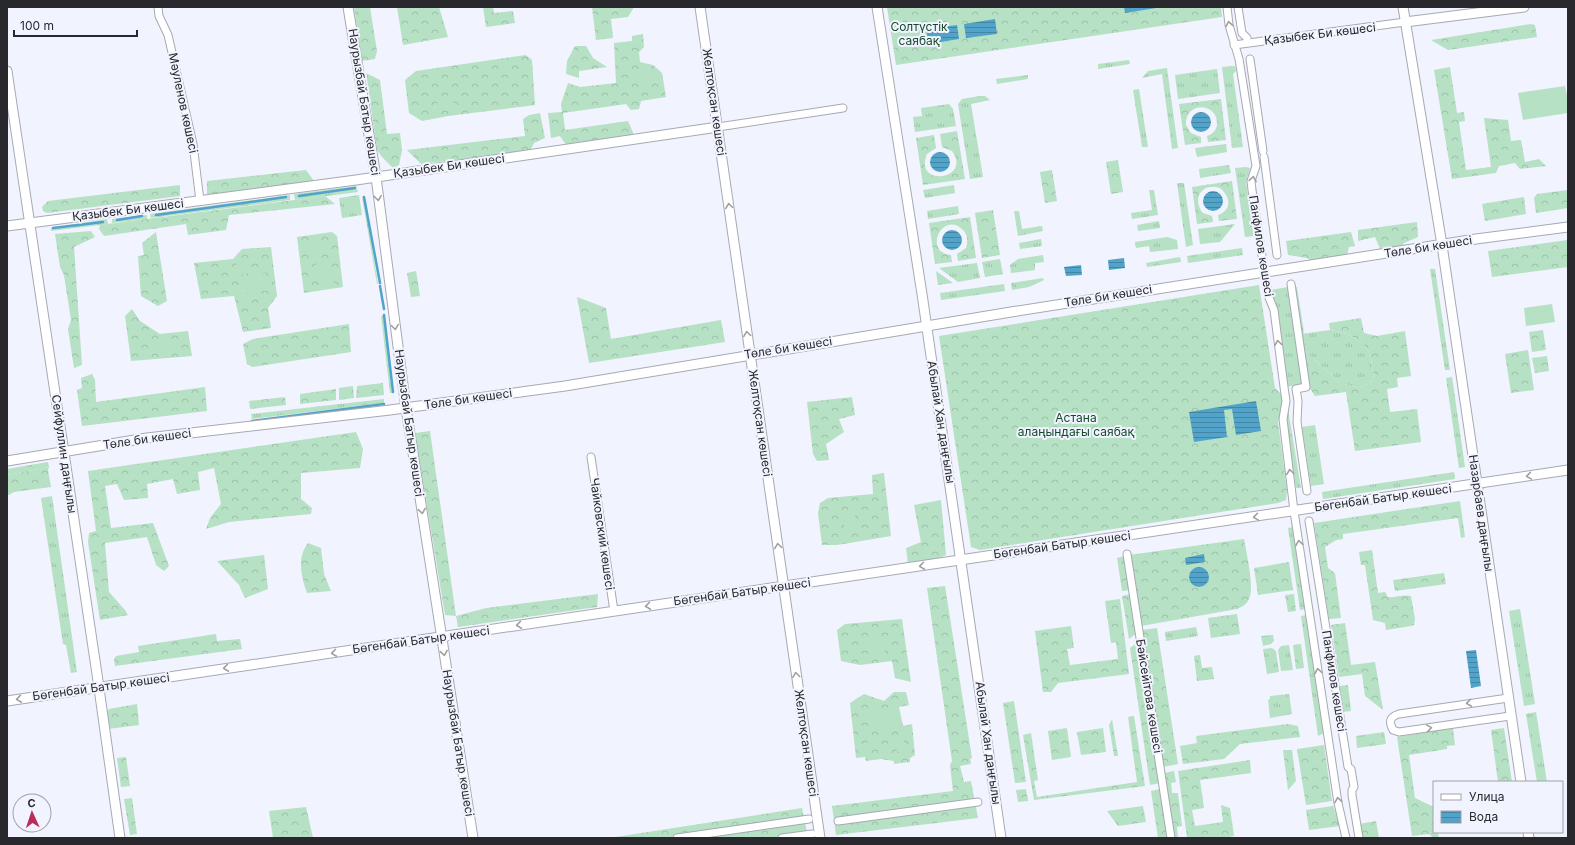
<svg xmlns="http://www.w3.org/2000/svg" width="1575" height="845" font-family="Inter,sans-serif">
	<defs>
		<pattern id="grass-tufts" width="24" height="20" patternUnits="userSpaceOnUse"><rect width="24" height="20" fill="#b6e1c4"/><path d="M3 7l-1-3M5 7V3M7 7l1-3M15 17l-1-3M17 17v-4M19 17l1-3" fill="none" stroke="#9cc1a9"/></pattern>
		<pattern id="forest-crowns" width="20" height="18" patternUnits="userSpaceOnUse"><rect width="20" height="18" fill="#b6e1c4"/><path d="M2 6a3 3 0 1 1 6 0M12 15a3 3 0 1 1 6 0" fill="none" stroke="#9cc1a9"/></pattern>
		<pattern id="water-rules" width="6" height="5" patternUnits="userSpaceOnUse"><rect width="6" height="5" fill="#51a3ca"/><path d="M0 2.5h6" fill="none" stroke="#4385a4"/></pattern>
	</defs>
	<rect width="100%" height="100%" fill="#f1f3fe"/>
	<!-- grass -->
	<g fill="url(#grass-tufts)">
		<path d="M1129 60 1130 64 1098 69V64Z"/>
		<path d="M1235 66 1236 71 1233 74 1243 147 1232 148 1222 67Z"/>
		<path d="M1167 68 1178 148 1172 149 1162 74 1142 78 1148 71Z"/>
		<path d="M1217 69 1220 93 1178 99 1175 75Z"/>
		<path d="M1028 75V79L997 84 996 79Z"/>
		<path d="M1139 89 1148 147H1142L1133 90Z"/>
		<path d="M980 96H985L990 100 971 104 983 177 970 179 958 104 962 99Z"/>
		<path d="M949 104 953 109 956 126 915 132 913 117 922 116 921 108Z"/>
		<path d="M1226 144 1227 152 1197 157 1195 148Z"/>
		<path d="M1229 165 1231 173 1200 178 1199 169Z"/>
		<path d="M1246 167 1250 168 1246 182 1254 236 1245 237 1235 168Z"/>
		<path d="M1177 183H1184L1193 245 1186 247Z"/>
		<path d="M954 185 955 193 925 198 923 190Z"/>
		<path d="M356 186 358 192 295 200 294 194Z"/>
		<path d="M1149 190H1154L1158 215 1132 219 1131 213 1152 210Z"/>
		<path d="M290 195V200L151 218 150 214Z"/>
		<path d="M359 195 362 215 342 218 339 198Z"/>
		<path d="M362 197H364L378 284H377Z"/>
		<path d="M958 206 959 214 928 219 927 211Z"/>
		<path d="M1014 211H1019L1022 229 1042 226 1043 231 1018 236Z"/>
		<path d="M147 215V219L112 223V219Z"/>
		<path d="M107 219 108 224 51 231V228Z"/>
		<path d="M1159 221 1160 228 1138 231 1137 225Z"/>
		<path d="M1235 224 1220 242 1200 244 1198 229Z"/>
		<path d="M1167 237 1177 240 1178 249 1150 252 1149 246 1136 248 1135 242Z"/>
		<path d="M1041 239 1042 246 1020 249 1019 243Z"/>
		<path d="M1242 248 1243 255 1188 263 1187 256Z"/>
		<path d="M1043 255 1044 262 1035 263V270L1011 273 1010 265 1018 259Z"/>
		<path d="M1180 257 1181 262 1147 267 1146 263Z"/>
		<path d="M1000 259 1003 274 985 277 982 262Z"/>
		<path d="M977 263 980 278 958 282 939 268Z"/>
		<path d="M1430 269H1435L1450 370H1445Z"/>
		<path d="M936 271 953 283 938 285Z"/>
		<path d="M1043 278 1044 280 1029 287 1012 290 1011 283Z"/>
		<path d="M1004 284 1005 291 941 300 940 293Z"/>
		<path d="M1288 287 1302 384 1286 387 1276 303 1270 290Z"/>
		<path d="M384 315 392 393H390L381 316Z"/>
		<path d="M1330 330C1346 332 1366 340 1371 357 1372 365 1373 373 1374 380L1360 388 1340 383 1303 349 1301 334Z"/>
		<path d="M1452 377 1465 467 1459 468 1446 378Z"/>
		<path d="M384 399V403L252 419 251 414Z"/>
		<path d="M1288 409 1301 488H1296L1285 416Z"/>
		<path d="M1315 425 1324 484 1311 486 1302 427Z"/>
		<path d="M48 462 49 467 7 475V469Z"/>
		<path d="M1454 472 1455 479 1323 499 1322 492Z"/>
		<path d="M52 496 77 672 71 673 66 645 63 644 41 498Z"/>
		<path d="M1293 527 1306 609 1300 610 1288 528Z"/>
		<path d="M1520 609 1535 704 1524 706 1509 611Z"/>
		<path d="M1306 615 1324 733 1318 736 1301 616Z"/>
		<path d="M1196 627 1198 636 1166 641 1165 632Z"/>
		<path d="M1273 635 1274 641 1271 644 1263 646 1261 636Z"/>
		<path d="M1289 645 1293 670 1281 671 1278 650 1281 646Z"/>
		<path d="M1272 648 1276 651 1279 672 1267 674 1263 649Z"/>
		<path d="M1348 685 1351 711 1343 712 1339 686Z"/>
		<path d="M1289 694 1292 714 1270 718 1268 700 1270 699V696Z"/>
		<path d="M1536 712 1547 782H1537L1526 714Z"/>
		<path d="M1384 732 1386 744 1357 748 1356 736Z"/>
	</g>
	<!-- forest -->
	<g fill="url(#forest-crowns)" fill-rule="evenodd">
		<path d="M354 7H370L377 51 375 59 362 61Z"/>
		<path d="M397 7H439L448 37 403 45Z"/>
		<path d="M483 7H493L494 13 513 11 515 23 486 27Z"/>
		<path d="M592 7H634L628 17 611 19 613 38 596 40Z"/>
		<path d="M887 7H1221L1222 17 896 65Z"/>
		<path d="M1531 24 1535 25 1537 37 1448 50 1431 40Z"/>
		<path d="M643 34 644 47 639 52 640 62 653 65 662 73 666 97 641 101 639 109 631 110 626 104 563 113 565 130 628 121 635 137 567 146 560 136 551 138 548 113 562 112 561 104 568 83 580 87 616 83 614 43 632 41V36Z"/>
		<path d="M575 46H586L593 58 607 67 579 71V78L566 74 567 61Z"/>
		<path d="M526 55 532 60 535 105 448 116 422 121 409 113 405 80 416 71Z"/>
		<path d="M1450 67 1457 113 1464 112 1465 121 1459 122 1466 170 1491 167 1484 118 1508 120 1511 141 1521 140 1525 162 1539 159 1546 166 1520 169 1515 163 1499 166 1496 173 1452 179 1434 70Z"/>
		<path d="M366 73 380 80 387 134 400 133 402 150 399 165 393 168 382 157 377 150Z"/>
		<path d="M1221 99 1226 140 1208 142 1207 136C1212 134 1216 131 1217 125 1219 103 1185 100 1186 125L1191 133 1201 137V143L1185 145 1179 104Z"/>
		<path d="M540 113 545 138 534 143 530 151 421 164 407 150 525 136 523 119 529 115Z"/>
		<path d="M957 131 965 179 923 185 916 138 934 135 936 148 927 154C913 188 973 180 952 151L942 147 940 134Z"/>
		<path d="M1118 160 1123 192 1111 194 1106 162Z"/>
		<path d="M306 170 314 181 207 195V181Z"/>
		<path d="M1052 170 1057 201 1045 203 1040 172Z"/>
		<path d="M1232 181 1237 219 1219 221 1218 215C1233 210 1230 196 1220 188 1203 182 1191 198 1203 213L1212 216 1213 222 1197 224 1192 187Z"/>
		<path d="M180 185V196L47 213 43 211 42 207 48 201Z"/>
		<path d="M1568 190V208L1536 213 1534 198 1537 194Z"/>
		<path d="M325 196 335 204 229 215 226 230 188 235 186 224 104 236 99 229 100 225Z"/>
		<path d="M1524 197 1526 214 1485 221 1482 204Z"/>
		<path d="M993 210 1000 255 982 258 975 213Z"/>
		<path d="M970 217 976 258 958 261 957 254 966 248C968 242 968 235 963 230 943 210 922 252 951 255L952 262 935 264 929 223Z"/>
		<path d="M1417 222 1418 237 1404 243 1400 249 1381 251 1375 237 1358 241V230Z"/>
		<path d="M91 231 95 237 74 247 82 365 74 368 68 329 71 320 64 275 60 267 55 234Z"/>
		<path d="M156 232 167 301 158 306 141 296 138 256 144 255 142 243Z"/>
		<path d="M332 232 337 236 343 287 304 293 297 237Z"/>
		<path d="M1351 232 1355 246 1349 247 1347 255 1310 260 1307 258 1288 255 1286 241Z"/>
		<path d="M1568 240V267L1492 277 1488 251Z"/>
		<path d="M271 247 277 296 268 308 271 328 243 332 234 296 201 299 194 263 233 259 242 249Z"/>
		<path d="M416 271 420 296 411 297 407 273Z"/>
		<path d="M1259 285 1275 388 1283 396 1284 404 1278 422 1287 490 1286 500 1278 503 980 550 971 547 939 336Z"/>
		<path d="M1294 287H1297L1304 333 1301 334Z"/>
		<path d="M577 297 606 308 611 339 721 320 725 342 589 363Z"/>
		<path d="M132 309 140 321 160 334 188 331 192 356 131 361 125 316Z"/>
		<path d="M1361 318 1364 333 1377 336 1405 331 1411 376 1397 378 1398 387 1387 389 1390 412 1417 409 1421 442 1355 451 1346 392 1315 396 1309 387 1303 349 1340 383 1360 388 1374 380C1373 372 1372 365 1371 357 1366 340 1346 332 1330 330L1329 323Z"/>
		<path d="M349 324 351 352 252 367 247 364 243 344 253 339Z"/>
		<path d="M1543 330 1546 350 1532 352 1529 332Z"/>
		<path d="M1528 350 1534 390 1511 393 1505 354Z"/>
		<path d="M1547 356 1549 371 1535 373 1532 358Z"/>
		<path d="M92 374 95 380 96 402 205 387 207 411 82 426 77 390 82 388 81 378Z"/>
		<path d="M383 383 384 395 356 398 357 386Z"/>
		<path d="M353 386 354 398 339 400V388Z"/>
		<path d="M336 389V400L300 404V394Z"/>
		<path d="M285 397 286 405 250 409 249 401Z"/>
		<path d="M852 397 855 415 839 419 844 432 826 444 829 460 817 461 813 454 807 402Z"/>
		<path d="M430 431 456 616 486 608 598 594 597 607 458 627 456 616 445 615 415 433Z"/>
		<path d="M356 432 363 449 360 468 301 473V499L312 508 311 514 229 522 206 529 210 518 221 504 214 468 198 472 200 490 177 494 173 479 147 484 148 498 124 500 117 484 105 486 111 528 153 523 169 566 164 571 156 565 147 537 105 543 109 592 125 610 128 615 100 620 88 542 89 533 96 531 88 471Z"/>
		<path d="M49 467 48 470 51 487 14 492 7 496V475Z"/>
		<path d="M884 473 891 536 837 545H822L818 513 820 503 828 498 873 494 872 475Z"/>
		<path d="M941 500 946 555 937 559 908 564 906 548 921 542 914 505Z"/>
		<path d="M1460 501 1465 537 1461 538 1458 518 1343 534V539L1336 540 1325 547 1328 568 1335 573 1341 618 1329 619 1314 523Z"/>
		<path d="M1244 539C1246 551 1255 589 1249 599 1247 604 1242 607 1237 609L1141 626 1129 555ZM1198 568 1204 585 1198 587 1193 570Z"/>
		<path d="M308 543 321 548 324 574 331 591 307 593C303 582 298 564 303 552 304 549 306 546 308 543Z"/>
		<path d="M1372 550 1378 593 1385 592 1388 597C1396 598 1403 594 1411 596L1415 619 1414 625 1411 626 1386 630 1385 623 1373 620 1365 565H1361L1359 552Z"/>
		<path d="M264 555 268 589 245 598 239 585 217 561Z"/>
		<path d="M1125 556 1130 590 1122 591 1117 558Z"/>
		<path d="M1289 562 1293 590 1258 595 1254 568Z"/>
		<path d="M1444 573 1446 584 1395 591 1393 580Z"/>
		<path d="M945 586 972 758 970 759 971 764 960 766 964 782 971 781 978 818 836 835 832 806 953 791 950 765 952 761 927 588Z"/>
		<path d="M1131 594 1137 633 1129 639 1122 596Z"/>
		<path d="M1294 594 1296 611 1288 612 1285 595Z"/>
		<path d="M1120 599 1129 674 1058 683 1051 692H1043L1035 631 1071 626 1074 648 1067 649 1070 665 1118 659 1116 642 1111 643 1105 601Z"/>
		<path d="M1237 614 1240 634 1211 638 1208 618Z"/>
		<path d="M902 619 911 682 895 678 892 661 860 665 841 661 837 630 845 624Z"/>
		<path d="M1345 623 1351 665 1375 662 1383 710 1365 696 1362 674 1339 677 1331 625Z"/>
		<path d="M1157 628 1178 764 1163 767 1142 630Z"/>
		<path d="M216 634 217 641 240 639 242 649 115 666 114 659 116 656 139 652 138 646Z"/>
		<path d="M1138 642 1160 783 1150 785 1130 648Z"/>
		<path d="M1301 644 1304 668 1296 669 1293 645Z"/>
		<path d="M1200 655 1202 668 1212 667 1214 679 1197 681 1194 656Z"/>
		<path d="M894 692H906L909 705 899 707 903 726 912 724 915 755 910 758V762L894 764V761L881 759 866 761 865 757 856 758 850 703 864 694 884 701Z"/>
		<path d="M1014 701 1026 782 1015 783 1003 703Z"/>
		<path d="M137 704 139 725 108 729 106 712 109 709Z"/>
		<path d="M1134 716 1145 786 1034 800 1023 735 1031 733 1038 780 1034 781 1037 797 1137 782 1128 717Z"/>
		<path d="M1112 719 1118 756H1114L1109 725Z"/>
		<path d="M1288 724 1298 726 1300 737 1240 744 1224 759 1183 764 1180 746 1197 743 1196 736Z"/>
		<path d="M1067 728 1071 757 1052 760 1048 731Z"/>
		<path d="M1103 728 1106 752 1081 755 1077 732Z"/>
		<path d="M1453 728 1455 745 1447 746V749L1409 755 1415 798 1434 807V832H1438L1439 838H1433L1429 834 1412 836 1397 737Z"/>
		<path d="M1504 728 1512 782H1498L1491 730Z"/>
		<path d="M1324 745 1332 801 1306 805 1297 749Z"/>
		<path d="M1283 750H1292L1296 781 1288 790Z"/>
		<path d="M126 757 130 786 121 787 117 758Z"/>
		<path d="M1250 760 1251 773 1200 780 1204 808 1192 810 1195 826 1223 822 1221 805 1230 808 1234 836 1223 838H1187L1178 771Z"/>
		<path d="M1174 771 1176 782 1171 783 1172 793H1178L1182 826 1177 827 1178 837 1174 838 1164 773Z"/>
		<path d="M1026 789 1028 801 1018 802 1016 790Z"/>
		<path d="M1160 789 1168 838H1158L1151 791Z"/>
		<path d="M132 798 137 834 130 835 124 799Z"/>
		<path d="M1143 806 1146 822 1118 826 1107 811Z"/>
		<path d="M1333 806 1340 826 1309 830 1306 810Z"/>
		<path d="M306 807 313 838H273L269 811Z"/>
		<path d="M802 808 808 837 802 838H609Z"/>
		<path d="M1376 821 1379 838H1362L1359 824Z"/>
	</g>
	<!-- pitch -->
	<g fill="#b6e1c4">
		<path d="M653 71 654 79 635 81 634 73Z"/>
		<path d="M1565 86 1568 101V113L1523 120 1518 93Z"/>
		<path d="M453 99 454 110 438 111 437 100Z"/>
		<path d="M317 242 319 253 308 254 307 243Z"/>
		<path d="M249 259 251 273 238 275 236 262Z"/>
		<path d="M331 262 334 286 320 288 316 264Z"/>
		<path d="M266 273 269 290 241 294 239 278Z"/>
		<path d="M1552 304 1555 322 1526 326 1524 308Z"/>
		<path d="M169 337 171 351 155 353 153 339Z"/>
		<path d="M854 510 857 529 845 531 842 512Z"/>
		<path d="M883 636 885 654 874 656 871 638Z"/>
		<path d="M897 707 900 727 870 731 867 712Z"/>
		<path d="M903 735 905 751 897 752 894 737Z"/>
		<path d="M879 741 880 749 864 751 863 743Z"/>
		<path d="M798 821 800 834 781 837 779 824Z"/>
	</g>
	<!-- water -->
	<g fill="url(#water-rules)">
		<path d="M1124 7H1155L1156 8 1125 13Z"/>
		<path d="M995 19 997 34 966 38 964 24Z"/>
		<path d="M957 25 959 39 928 44 926 29Z"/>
		<circle cx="1201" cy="122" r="10"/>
		<circle cx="940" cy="162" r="10"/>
		<circle cx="1213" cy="201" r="10"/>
		<circle cx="952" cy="240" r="10"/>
		<path d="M1124 258 1125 268 1109 270 1108 260Z"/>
		<path d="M1081 265 1082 275 1066 276 1064 267Z"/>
		<path d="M1256 401 1261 431 1236 435 1232 409 1224 410 1227 437 1194 442 1189 412Z"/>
		<path d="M1204 554 1205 562 1186 565 1185 558Z"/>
		<circle cx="1199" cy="577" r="10"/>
		<path d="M1476 650 1481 686 1471 688 1466 651Z"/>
	</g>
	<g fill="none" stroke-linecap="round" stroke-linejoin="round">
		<!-- stream -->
		<g stroke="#51a3ca" stroke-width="2.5">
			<path d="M299 196 355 188"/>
			<path d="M364 197 380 283"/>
			<path d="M156 215 286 197"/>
			<path d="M117 220 142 216"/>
			<path d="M53 228 103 222"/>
			<path d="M380 286 384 309"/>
			<path d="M384 315 393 392"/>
			<path d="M252 421 384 404"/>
		</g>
		<defs>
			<g id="street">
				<path d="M158 7 159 16 168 35 193 144 200 201"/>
				<path d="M1227 7 1229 25 1239 59 1256 166 1251 181 1252 190 1268 295 1274 310 1284 387 1286 401 1283 419 1294 511 1338 803 1346 838"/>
				<path d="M1238 7 1242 33 1247 38"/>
				<path d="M1234 45 1405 22"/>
				<path d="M1250 59 1263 151"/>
				<path d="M718 127 843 108"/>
				<path d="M1264 157 1277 255"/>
				<path d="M1291 284 1306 387 1296 389 1298 401 1297 422 1307 491"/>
				<path d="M591 457 614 611"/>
				<path d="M1309 521 1348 767 1351 769 1354 787 1352 790V795L1359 838"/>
				<path d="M1127 554 1171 838"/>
				<path d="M1508 698 1399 714C1389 717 1389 722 1393 730L1399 732 1510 716"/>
				<path d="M838 821 978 802"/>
				<path d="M677 838 809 819"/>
				<path d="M782 838 812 834"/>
			</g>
			<g id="secondary">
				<path d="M348 7 376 177 406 408 473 838"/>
				<path d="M700 7 820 838"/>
				<path d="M877 7 922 294 1001 838"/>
				<path d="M1403 7 1442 245 1521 782"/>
				<path d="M1405 22 1524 7"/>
				<path d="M7 71 97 674 120 838"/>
				<path d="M7 226 356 180 718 127"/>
				<path d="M7 461 147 438 390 410 565 386 1011 312 1476 239 1568 227"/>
				<path d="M7 701 1568 470"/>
				<path d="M1528 832 1529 838"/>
			</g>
		</defs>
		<!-- street casing -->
		<use href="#street" stroke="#a7a9b3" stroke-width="9"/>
		<!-- secondary casing -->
		<use href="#secondary" stroke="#a7a9b3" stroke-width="11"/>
		<!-- street -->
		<use href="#street" stroke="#fff" stroke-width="7"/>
		<!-- secondary -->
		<use href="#secondary" stroke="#fff" stroke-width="9"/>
	</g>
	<!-- one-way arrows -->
	<defs><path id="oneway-chevron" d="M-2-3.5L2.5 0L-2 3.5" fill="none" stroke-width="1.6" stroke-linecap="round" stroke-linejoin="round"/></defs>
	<g stroke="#9f9fa0">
		<use href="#oneway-chevron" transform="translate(1229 24) rotate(-101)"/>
		<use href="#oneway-chevron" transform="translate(1253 179) rotate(-81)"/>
		<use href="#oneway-chevron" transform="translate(378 198) rotate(83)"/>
		<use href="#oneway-chevron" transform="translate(729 206) rotate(-98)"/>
		<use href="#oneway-chevron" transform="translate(395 327) rotate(82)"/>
		<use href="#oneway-chevron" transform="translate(747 334) rotate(-98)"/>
		<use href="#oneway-chevron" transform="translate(1278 343) rotate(-98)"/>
		<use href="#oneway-chevron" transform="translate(1290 472) rotate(-97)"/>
		<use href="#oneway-chevron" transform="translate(1529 476) rotate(171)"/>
		<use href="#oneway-chevron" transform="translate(422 511) rotate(81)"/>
		<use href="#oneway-chevron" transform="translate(1256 517) rotate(171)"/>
		<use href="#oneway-chevron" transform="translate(1299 543) rotate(-99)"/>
		<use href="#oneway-chevron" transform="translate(778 546) rotate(-98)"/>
		<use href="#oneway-chevron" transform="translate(922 566) rotate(172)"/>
		<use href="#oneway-chevron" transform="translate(648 606) rotate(172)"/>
		<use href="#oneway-chevron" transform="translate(519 625) rotate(172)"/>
		<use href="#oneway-chevron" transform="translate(334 653) rotate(172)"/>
		<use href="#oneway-chevron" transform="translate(444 653) rotate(81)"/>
		<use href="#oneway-chevron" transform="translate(226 668) rotate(172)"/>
		<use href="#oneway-chevron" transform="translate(1318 671) rotate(-99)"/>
		<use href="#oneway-chevron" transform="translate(796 675) rotate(-98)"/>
		<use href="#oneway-chevron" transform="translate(19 699) rotate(172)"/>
		<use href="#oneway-chevron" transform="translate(1469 703) rotate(172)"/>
		<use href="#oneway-chevron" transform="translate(1429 728) rotate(-9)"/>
		<use href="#oneway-chevron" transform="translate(1338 800) rotate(-100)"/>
	</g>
	<g text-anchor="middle" stroke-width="4" stroke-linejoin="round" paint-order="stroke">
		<!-- park labels -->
		<g font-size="12" fill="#144a2c" stroke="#f1f3fe">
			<text x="919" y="31">Солтүстік<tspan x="919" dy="14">саябақ</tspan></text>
			<text x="1076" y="422">Астана<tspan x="1076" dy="14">алаңындағы саябақ</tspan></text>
		</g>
		<!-- street labels -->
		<g font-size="12" fill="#29292d" stroke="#f1f3fe">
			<text transform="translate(1320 34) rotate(-7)" y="4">Қазыбек Би көшесі</text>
			<text transform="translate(364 102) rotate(81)" y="4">Наурызбай Батыр көшесі</text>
			<text transform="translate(714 102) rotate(82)" y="4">Желтоқсан көшесі</text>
			<text transform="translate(183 103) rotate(78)" y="4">Мәуленов көшесі</text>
			<text transform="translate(449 166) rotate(-8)" y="4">Қазыбек Би көшесі</text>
			<text transform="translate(128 210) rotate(-7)" y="4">Қазыбек Би көшесі</text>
			<text transform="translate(1261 246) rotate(81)" y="4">Панфилов көшесі</text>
			<text transform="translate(1428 247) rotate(-9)" y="4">Төле би көшесі</text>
			<text transform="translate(1108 296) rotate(-9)" y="4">Төле би көшесі</text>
			<text transform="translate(788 348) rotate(-9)" y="4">Төле би көшесі</text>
			<text transform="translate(468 399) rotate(-8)" y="4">Төле би көшесі</text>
			<text transform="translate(941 422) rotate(81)" y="4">Абылай Хан даңғылы</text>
			<text transform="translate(409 423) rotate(82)" y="4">Наурызбай Батыр көшесі</text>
			<text transform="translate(760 423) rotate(82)" y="4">Желтоқсан көшесі</text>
			<text transform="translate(147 439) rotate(-8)" y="4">Төле би көшесі</text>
			<text transform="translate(64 454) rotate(82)" y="4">Сейфуллин даңғылы</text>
			<text transform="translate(1383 498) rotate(-8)" y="4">Бөгенбай Батыр көшесі</text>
			<text transform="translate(1481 513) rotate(82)" y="4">Назарбаев даңғылы</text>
			<text transform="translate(602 534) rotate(82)" y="4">Чайковский көшесі</text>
			<text transform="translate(1062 545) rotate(-8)" y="4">Бөгенбай Батыр көшесі</text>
			<text transform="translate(742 592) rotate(-8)" y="4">Бөгенбай Батыр көшесі</text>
			<text transform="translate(421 640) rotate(-8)" y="4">Бөгенбай Батыр көшесі</text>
			<text transform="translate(1334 681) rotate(81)" y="4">Панфилов көшесі</text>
			<text transform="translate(101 687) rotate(-8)" y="4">Бөгенбай Батыр көшесі</text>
			<text transform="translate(1149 696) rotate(81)" y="4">Бәйсейітова көшесі</text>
			<text transform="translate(458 743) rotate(81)" y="4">Наурызбай Батыр көшесі</text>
			<text transform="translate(806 743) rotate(82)" y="4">Желтоқсан көшесі</text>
			<text transform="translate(988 743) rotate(82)" y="4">Абылай Хан даңғылы</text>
		</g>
	</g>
	<!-- border -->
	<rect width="1575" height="845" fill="none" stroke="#29292d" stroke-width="16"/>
	<!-- legend -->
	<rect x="1433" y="781" width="130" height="52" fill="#f1f3fe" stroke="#a1a2aa"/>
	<rect x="1441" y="794" width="20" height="6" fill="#ffffff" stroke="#a1a2aa"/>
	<text x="1469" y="801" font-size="12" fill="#29292d">Улица</text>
	<rect x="1441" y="811" width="20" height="12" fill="url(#water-rules)" stroke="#a1a2aa"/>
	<text x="1469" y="821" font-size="12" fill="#29292d">Вода</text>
	<!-- north arrow -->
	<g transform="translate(32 813) rotate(357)"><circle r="19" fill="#f1f3fe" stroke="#a1a2aa"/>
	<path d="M0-3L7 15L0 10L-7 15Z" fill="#bb2c59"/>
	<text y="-6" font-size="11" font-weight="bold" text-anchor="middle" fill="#29292d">С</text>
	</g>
	<!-- scale -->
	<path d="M14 30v6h123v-6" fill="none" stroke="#29292d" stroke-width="2"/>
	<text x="20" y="30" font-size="12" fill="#29292d" stroke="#f1f3fe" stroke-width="3" paint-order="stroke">100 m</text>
</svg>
